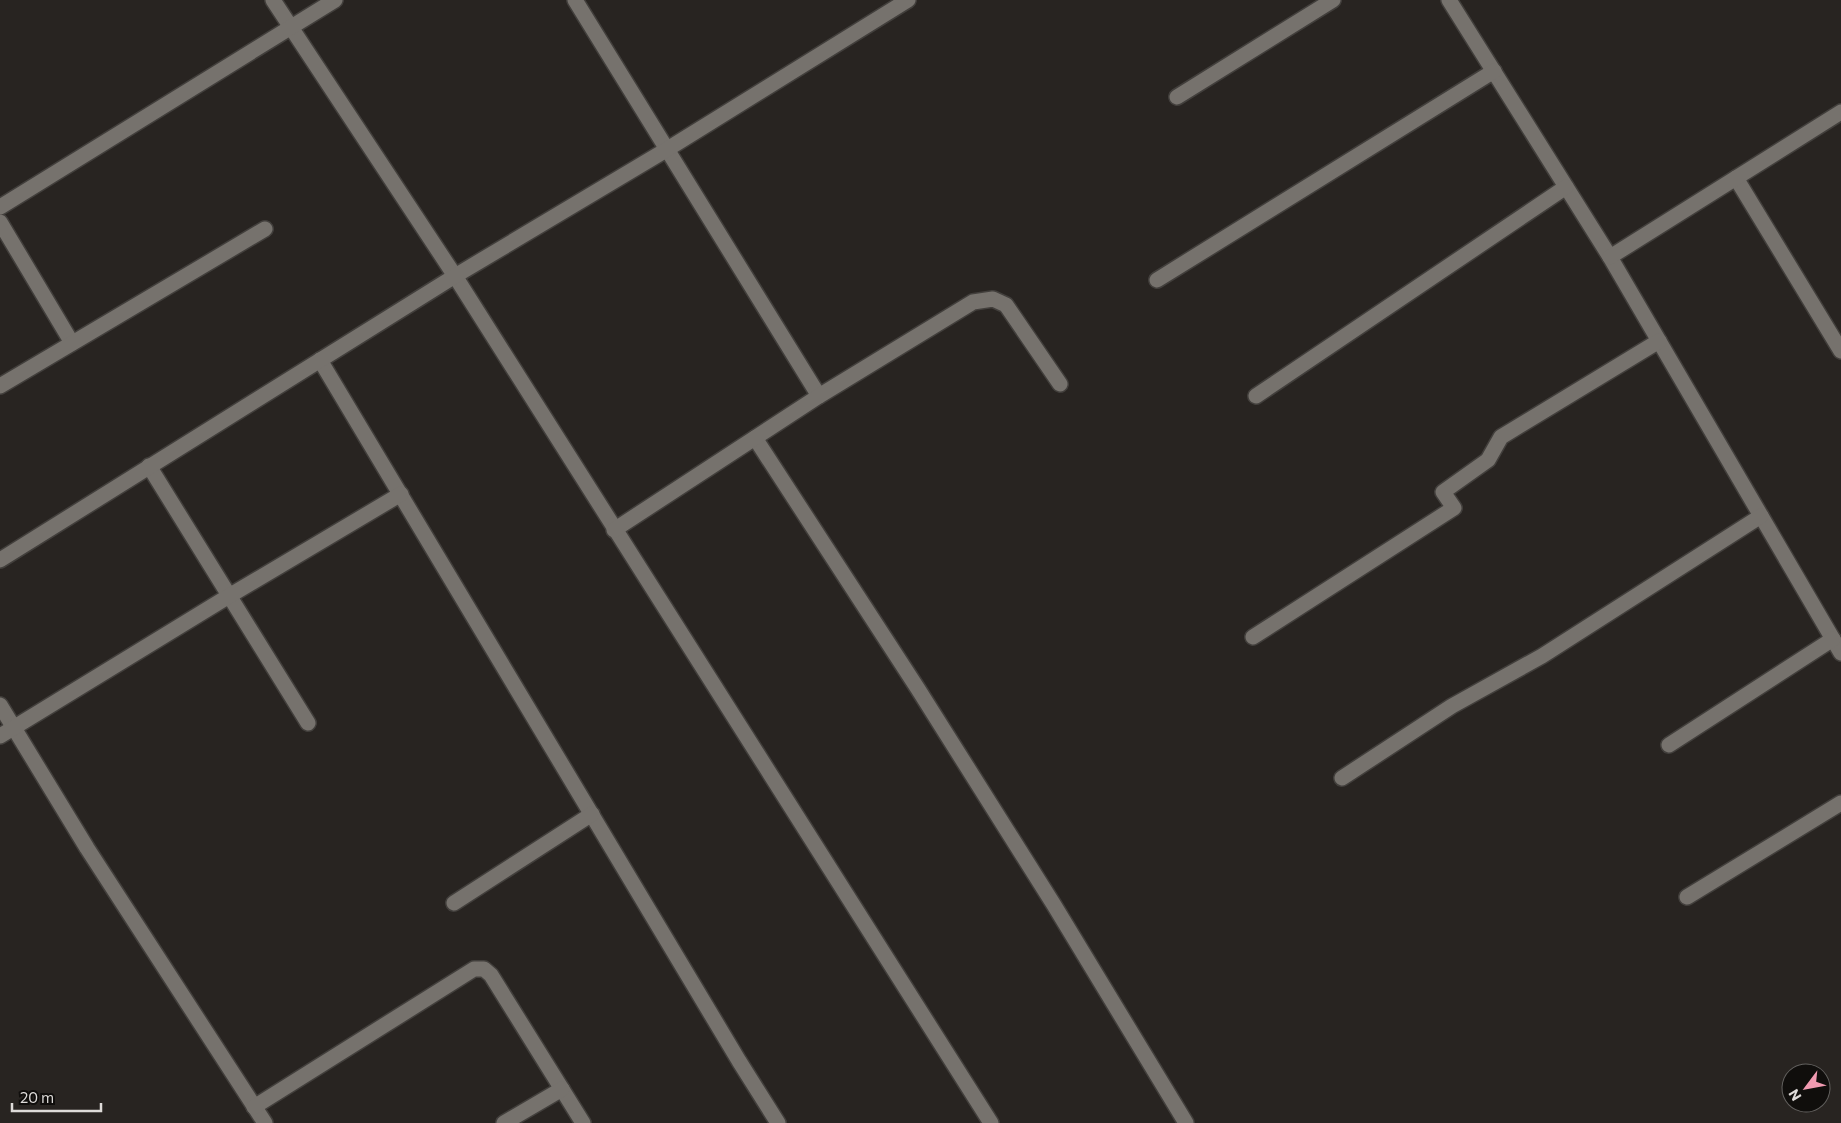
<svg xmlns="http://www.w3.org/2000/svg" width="1841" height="1123" font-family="Commissioner,sans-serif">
	<rect width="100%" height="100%" fill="#282421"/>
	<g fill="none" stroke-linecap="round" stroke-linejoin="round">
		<defs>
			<g id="street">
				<path d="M273 0 455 276 991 1123"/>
				<path d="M575 0 819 396"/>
				<path d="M1449 0 1610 257 1841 653"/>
				<path d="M1177 97 1333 0"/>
				<path d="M1736 178 1841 351"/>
				<path d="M0 207 335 0"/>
				<path d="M0 222 72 343"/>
				<path d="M1610 257 1841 112"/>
				<path d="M1157 280 1494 71"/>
				<path d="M320 360 739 1061 778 1123"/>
				<path d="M0 386 265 229"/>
				<path d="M1256 396 1566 187"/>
				<path d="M755 438 918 689 1054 905 1186 1123"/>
				<path d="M149 466 308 723"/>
				<path d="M614 530 819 396 973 302 993 299 1006 305 1060 384"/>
				<path d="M0 560 455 276 666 150 908 0"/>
				<path d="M1253 637 1454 508 1443 492 1488 460 1501 437 1659 341"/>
				<path d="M0 705 87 848 265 1123"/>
				<path d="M0 736 229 596 401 494"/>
				<path d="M1669 745 1833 639"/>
				<path d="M1342 778 1452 706 1542 656 1761 516"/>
				<path d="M1687 897 1841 803"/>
				<path d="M454 903 592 814"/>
				<path d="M254 1107 474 969H484L491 975 583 1123"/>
				<path d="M504 1123 562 1089"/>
			</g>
		</defs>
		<!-- street casing -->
		<use href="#street" stroke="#423f3c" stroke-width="18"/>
		<!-- street -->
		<use href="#street" stroke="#76726d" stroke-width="15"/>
	</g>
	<!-- north arrow -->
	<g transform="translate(1806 1088) rotate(238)"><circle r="24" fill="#100e0c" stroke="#62605e"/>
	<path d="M0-4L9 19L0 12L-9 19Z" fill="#f19ab1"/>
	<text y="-8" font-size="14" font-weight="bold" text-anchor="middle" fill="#dedbd9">N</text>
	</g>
	<!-- scale -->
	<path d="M12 1103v8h89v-8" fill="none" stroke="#dedbd9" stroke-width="2.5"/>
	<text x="20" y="1103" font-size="15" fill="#dedbd9" stroke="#100e0c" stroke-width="4" paint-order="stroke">20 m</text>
</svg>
